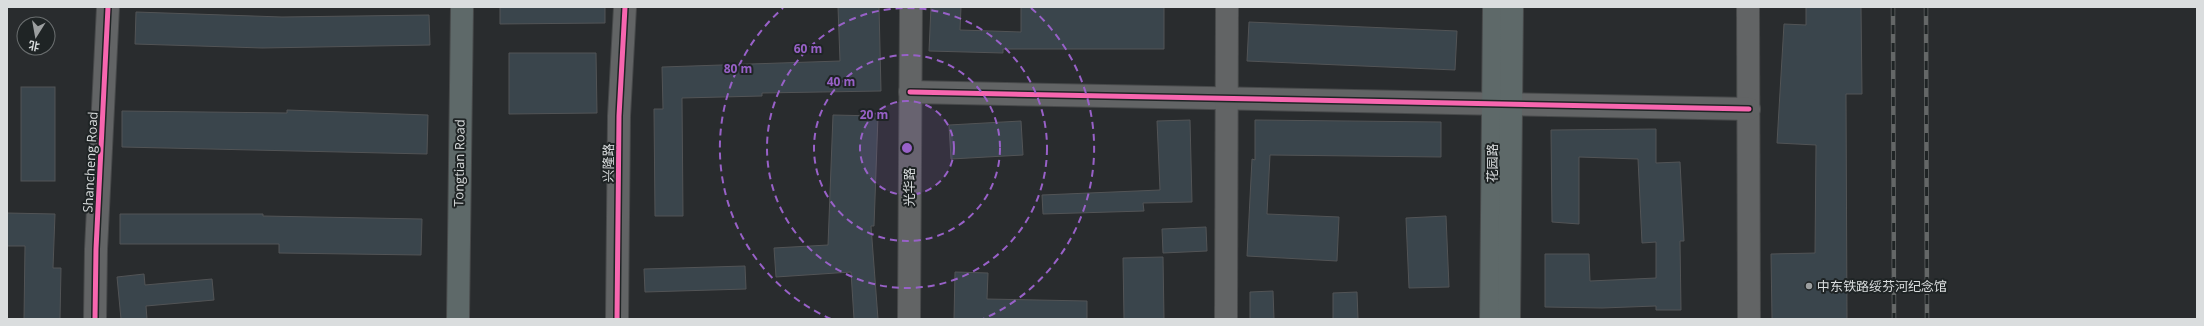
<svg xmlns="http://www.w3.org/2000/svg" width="2204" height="326" font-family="'Open Sans','Noto Sans SC',sans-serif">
	<rect width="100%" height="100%" fill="#292c2e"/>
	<!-- building -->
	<g fill="#3a454c" stroke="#525456">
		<path d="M500 7H605V23L500 24Z"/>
		<path d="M838 7H879L881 91 762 93V96L682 98 683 216H655L654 109H663L662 67 840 61Z"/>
		<path d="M931 7H961L960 30 1021 32V7H1164V49H1003V53L929 51Z"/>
		<path d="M1806 7H1861L1862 94H1846L1847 319H1772L1771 254 1815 253 1816 145 1777 143 1784 24 1806 25Z"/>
		<path d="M136 12 282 17 429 15 430 45 262 48 135 44Z"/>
		<path d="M1249 22 1457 31 1455 70 1247 61Z"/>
		<path d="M509 53H596L597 113 509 114Z"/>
		<rect x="21" y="87" width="34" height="94"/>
		<path d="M287 110 428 115 427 154 122 147V111L287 113Z"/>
		<path d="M833 115 878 116 874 226H871L878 319H854L851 272 776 277 774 248 828 245Z"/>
		<path d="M1190 120 1192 202 1143 203 1144 211 1043 214 1042 195 1160 190 1157 121Z"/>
		<path d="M1255 120 1441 122V157L1270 155 1267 214 1339 217 1337 261 1247 256 1252 159 1255 160Z"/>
		<path d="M1021 121 1023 155 951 159 949 125Z"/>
		<path d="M1656 129V163L1680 162 1684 241H1680L1681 310H1656V306L1602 308 1545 307V254H1589L1590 281 1656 278V242L1642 243 1638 159 1579 157V224L1552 222 1551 130Z"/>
		<path d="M7 213 55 214 53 268H61L60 319H24L25 246H7Z"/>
		<path d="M120 214H263V216L422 219 421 255 279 253V244H120Z"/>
		<path d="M1446 216 1449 287 1409 288 1406 218Z"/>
		<path d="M1206 227 1207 251 1163 253 1162 229Z"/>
		<path d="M1163 257 1164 319H1124L1123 258Z"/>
		<path d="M745 266 746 289 645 292 644 269Z"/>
		<path d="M955 272 988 273 987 299 1087 301V319H954Z"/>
		<path d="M144 274 145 285 212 279 214 300 146 306 147 319H121L117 277Z"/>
		<path d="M1273 291 1274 319H1250V292Z"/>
		<path d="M1357 292 1358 319H1333V293Z"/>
	</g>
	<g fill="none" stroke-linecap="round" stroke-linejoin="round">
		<defs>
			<g id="minor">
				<path d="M1748 7 1749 319"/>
				<path d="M910 92 1749 109"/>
				<path d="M95 319 96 249 108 7"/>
				<path d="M617 319 619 116 625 7"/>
				<path d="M909 319 911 7"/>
				<path d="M1226 319 1227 7"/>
			</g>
			<g id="major">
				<path d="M458 319 462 7"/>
				<path d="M1491 319 1494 7"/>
				<path d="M1509 319 1512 7"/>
			</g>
		</defs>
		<!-- minor casing -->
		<use href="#minor" stroke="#47494a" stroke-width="24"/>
		<!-- major casing -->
		<use href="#major" stroke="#47494a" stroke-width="24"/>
		<!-- minor -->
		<use href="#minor" stroke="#626465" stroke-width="22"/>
		<!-- major -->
		<use href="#major" stroke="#5e6969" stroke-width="22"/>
		<defs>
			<g id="rail">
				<path d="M1893 7 1894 319"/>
				<path d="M1926 7 1927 319"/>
			</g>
		</defs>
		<!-- rail casing -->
		<use href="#rail" stroke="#646767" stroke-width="4.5"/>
		<!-- rail -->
		<use href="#rail" stroke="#1f2425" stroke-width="3" stroke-dasharray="9" stroke-linecap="butt"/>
		<defs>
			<g id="cycleway">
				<path d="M910 92 1749 109"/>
				<path d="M95 319 96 249 108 7"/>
				<path d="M617 319 619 116 625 7"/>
			</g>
		</defs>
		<!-- cycleway casing -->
		<use href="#cycleway" stroke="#1f2425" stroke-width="8"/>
		<!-- cycleway -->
		<use href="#cycleway" stroke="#f766af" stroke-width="5"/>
	</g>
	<!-- distance rings -->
	<circle cx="907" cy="148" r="47" fill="#9861c8" fill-opacity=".12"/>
	<g fill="none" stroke="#9861c8" stroke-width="2" stroke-dasharray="7 5">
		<circle cx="907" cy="148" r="47"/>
		<circle cx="907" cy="148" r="93"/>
		<circle cx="907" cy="148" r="140"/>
		<path d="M831 319A187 187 0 0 1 783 8M1031 8A187 187 0 0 1 983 319"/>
	</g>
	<!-- markers -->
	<circle fill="#9c9fa0" stroke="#1f2425" stroke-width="1.5" cx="1809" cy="286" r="4"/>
	<g text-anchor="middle" stroke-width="4" stroke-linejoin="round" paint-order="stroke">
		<!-- street labels -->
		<g font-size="13" fill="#daddde" stroke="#1f2425">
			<text transform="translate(90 162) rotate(-87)" y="5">Shancheng Road</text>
			<text transform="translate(459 163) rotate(-89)" y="5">Tongtian Road</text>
			<text transform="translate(608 163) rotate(-89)" y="5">兴隆路</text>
			<text transform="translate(1492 163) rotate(-90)" y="5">花园路</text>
			<text transform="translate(909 187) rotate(-90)" y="5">光华路</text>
		</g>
		<!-- poi labels -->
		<g font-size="13" fill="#daddde" stroke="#1f2425" text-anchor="start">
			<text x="1817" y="291">中东铁路绥芬河纪念馆</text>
		</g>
	</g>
	<circle cx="907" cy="148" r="6" fill="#9861c8" stroke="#1f2425" stroke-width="2"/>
	<g font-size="12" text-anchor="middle" font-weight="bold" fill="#9861c8" stroke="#1f2425" stroke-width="4" stroke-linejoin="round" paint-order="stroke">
		<text x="808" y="53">60 m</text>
		<text x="738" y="73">80 m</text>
		<text x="841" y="86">40 m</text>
		<text x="874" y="119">20 m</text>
	</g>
	<!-- border -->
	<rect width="2204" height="326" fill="none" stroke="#daddde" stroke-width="16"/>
	<!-- north arrow -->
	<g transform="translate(36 36) rotate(191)"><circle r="19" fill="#1f2425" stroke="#6a6e6f"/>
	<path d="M0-3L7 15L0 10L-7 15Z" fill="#9c9fa0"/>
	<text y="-6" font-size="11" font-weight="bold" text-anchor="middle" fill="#daddde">北</text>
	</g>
</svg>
